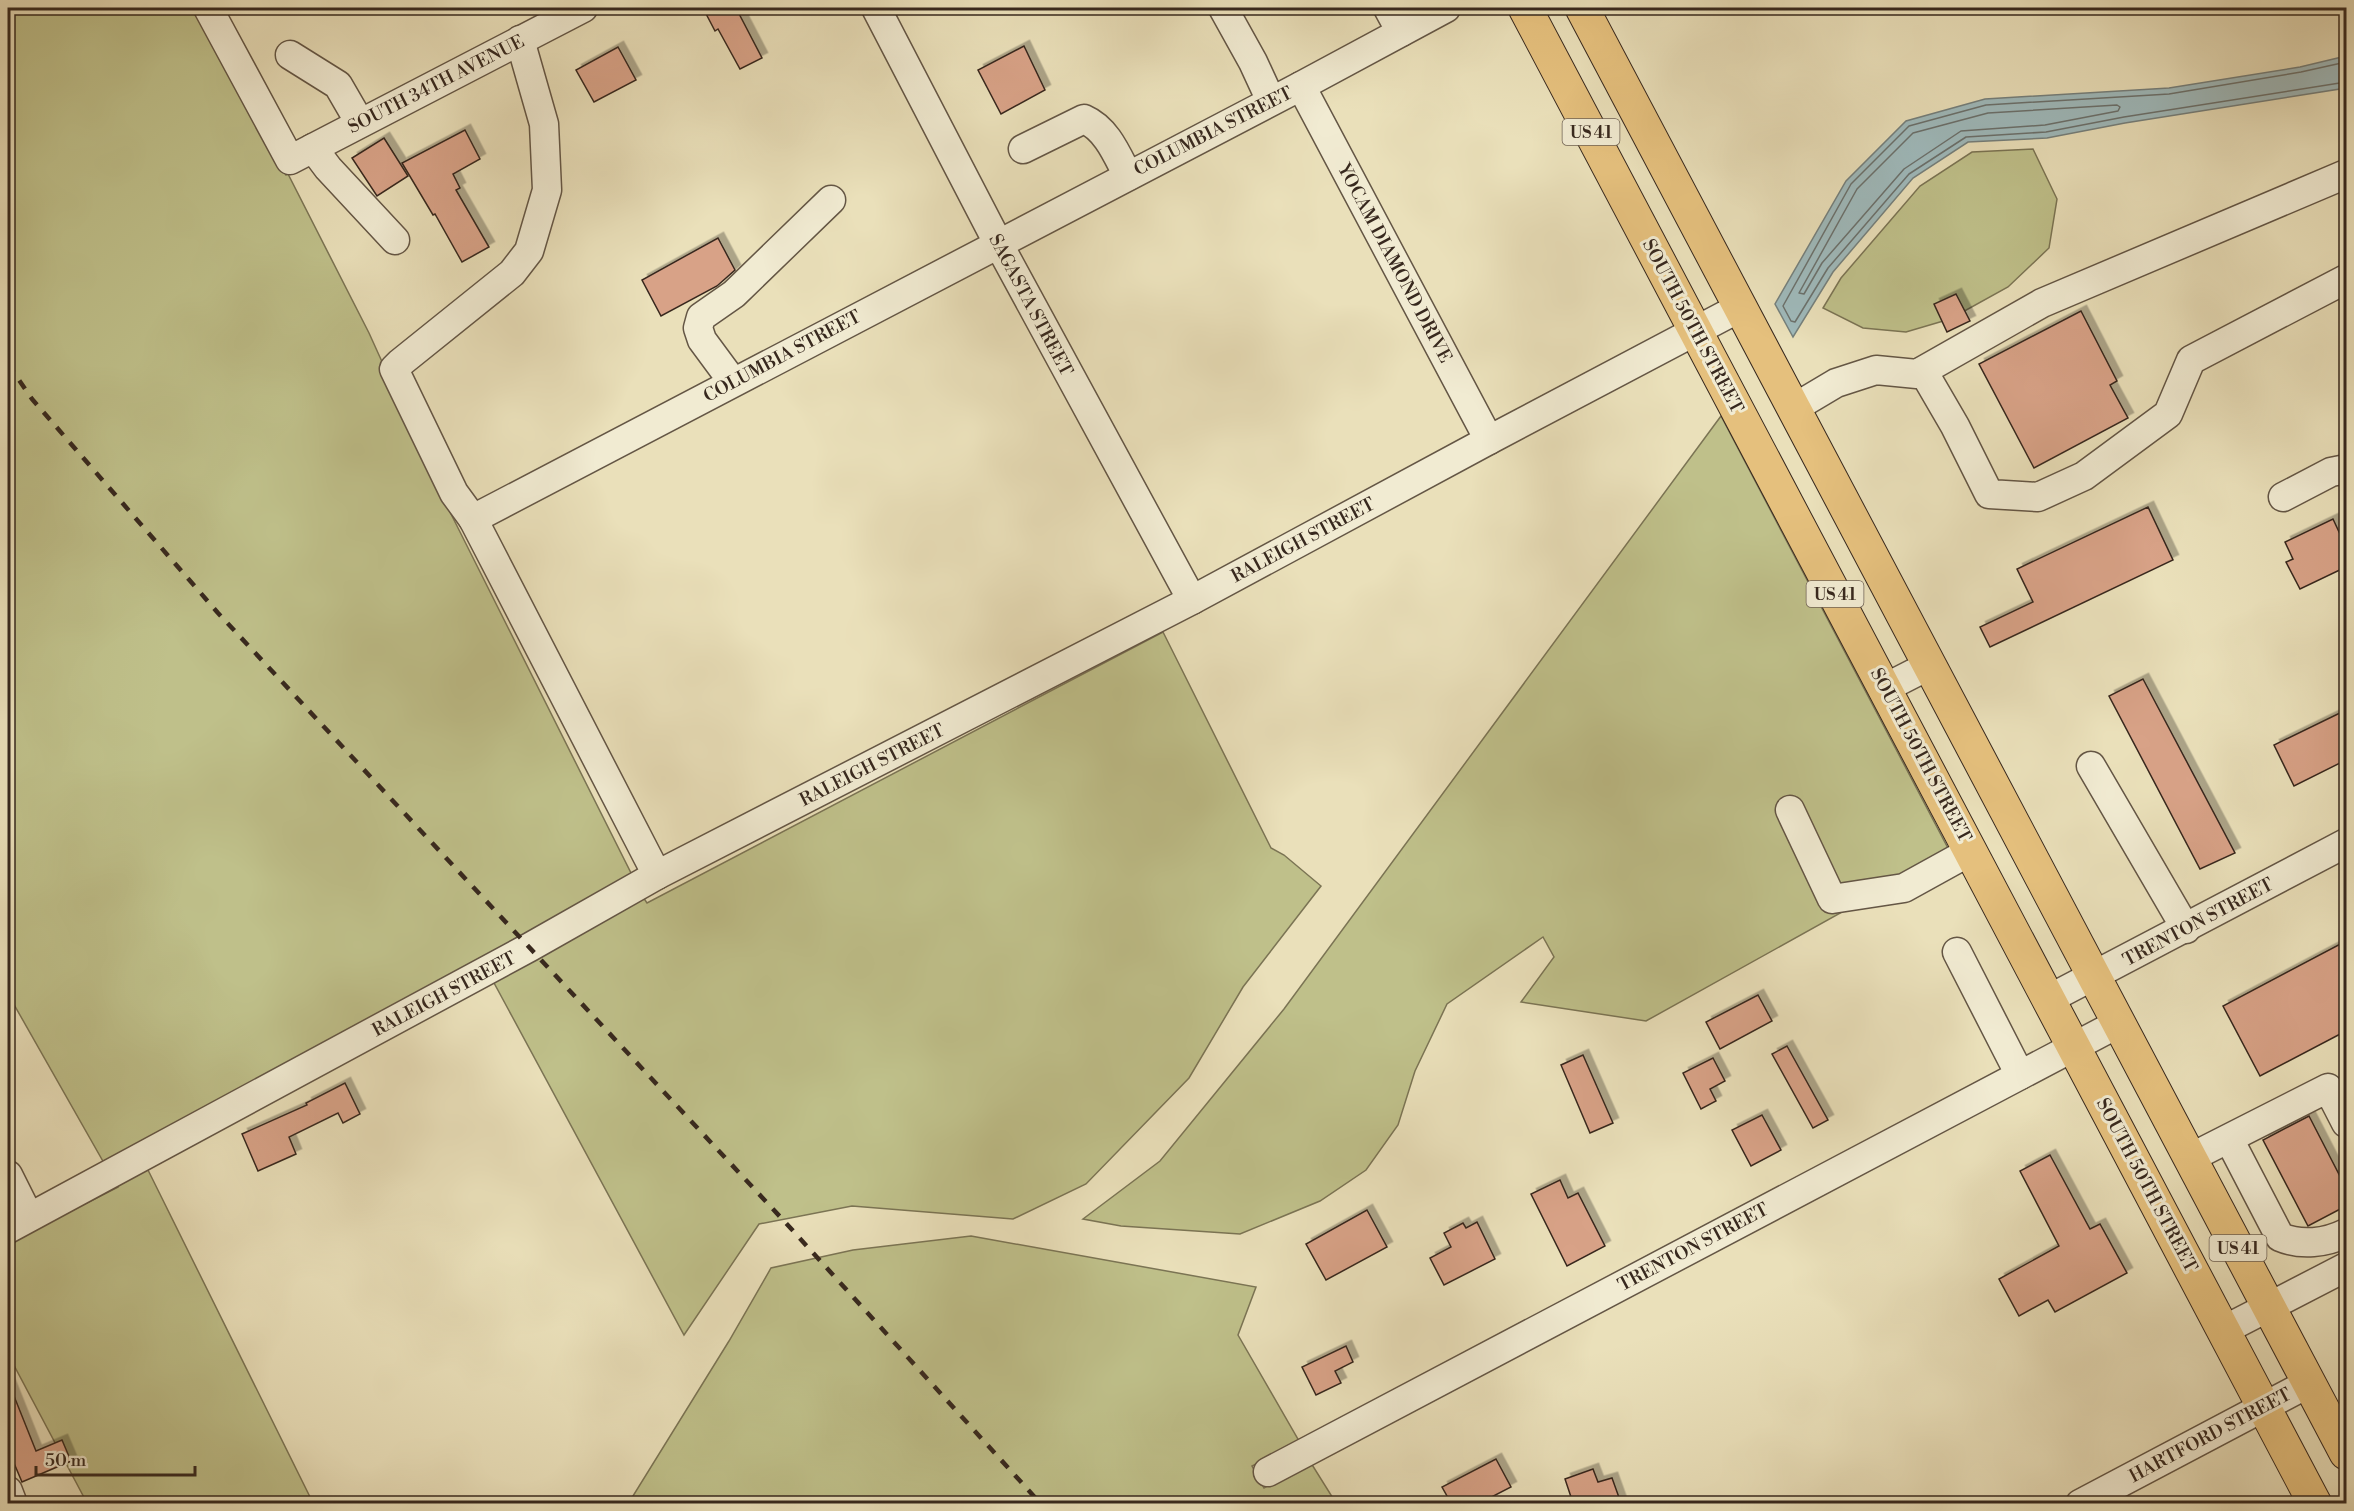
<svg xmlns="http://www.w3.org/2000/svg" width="2354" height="1511" font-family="'Libre Bodoni',serif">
	<defs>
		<filter id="shadow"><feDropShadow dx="5.5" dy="-5.5" stdDeviation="0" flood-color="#0004"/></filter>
	</defs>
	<rect width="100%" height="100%" fill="#eae0ba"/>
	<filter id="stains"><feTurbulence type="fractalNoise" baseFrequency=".00333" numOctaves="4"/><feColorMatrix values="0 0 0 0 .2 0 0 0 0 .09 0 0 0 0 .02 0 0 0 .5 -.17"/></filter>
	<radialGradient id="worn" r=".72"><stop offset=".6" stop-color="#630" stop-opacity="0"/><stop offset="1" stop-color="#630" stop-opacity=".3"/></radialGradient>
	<!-- green -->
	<g fill="#bfc08a" stroke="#7b7454" stroke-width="1.5">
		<path d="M8 8H196L286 175 288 174 369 333 451 514 632 875 217 1102 136 1144 104 1163 8 994Z"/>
		<path d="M2033 149 2057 199 2049 248 2008 287 1950 319 1906 332 1863 328 1823 308 1841 278 1920 186 1972 152Z"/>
		<path d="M1721 416 1950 852 1646 1021 1521 1002 1554 957 1543 937 1447 1004 1415 1071 1398 1125 1366 1170 1320 1201 1240 1234 1121 1226 1083 1219 1160 1161 1284 1009Z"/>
		<path d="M1163 632 1271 848 1284 855 1321 886 1243 987 1189 1078 1086 1184 1013 1219 852 1206 759 1224 684 1335 493 981 643 897 647 903Z"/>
		<path d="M147 1168 313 1503H87L8 1354V1243L118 1187 117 1184Z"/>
		<path d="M971 1236 1256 1287 1238 1335 1299 1441 1252 1466 1264 1488 1311 1463 1336 1503 628 1504 729 1341 771 1268 853 1250Z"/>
	</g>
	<!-- water -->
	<path fill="#9fbabc" stroke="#75807d" stroke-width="1.5" d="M2346 56V88L2125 123 2047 138 1968 142 1913 178 1833 272 1793 337 1775 304 1846 181 1906 121 1985 99 2169 88 2300 67Z"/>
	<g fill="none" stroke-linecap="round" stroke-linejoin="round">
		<!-- shore -->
		<g stroke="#6b716d" stroke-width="1.5">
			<path d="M2346 62 2301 72 2169 94 1986 105 1909 126 1851 184 1783 306 1791 321 1795 322 1828 268 1909 174 1966 137 2046 132 2124 117 2346 82"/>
			<path d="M2117 105 2120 107 2118 111 2045 125 1961 131 1904 169 1822 263 1804 294 1799 293 1857 189 1913 133 1988 113Z"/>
		</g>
	</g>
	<!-- building -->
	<g fill="#d8a287" stroke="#37281e" stroke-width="1.5" filter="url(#shadow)">
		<path d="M703 8H736L762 58 740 69 718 29 715 31Z"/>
		<path d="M1024 46 1045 90 1001 114 978 70Z"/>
		<path d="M618 47 636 80 594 102 576 70Z"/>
		<path d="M465 130 480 159 453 174 460 188 456 190 489 247 462 262 435 214 433 215 402 163Z"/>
		<path d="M384 138 408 176 377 196 352 158Z"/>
		<path d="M718 238 735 270 717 286 661 316 642 280Z"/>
		<path d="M1956 294 1970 321 1947 332 1934 304Z"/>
		<path d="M2081 311 2117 381 2110 385 2128 418 2034 468 1979 364Z"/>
		<path d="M2148 507 2173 560 1990 647 1980 627 2033 602 2017 569Z"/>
		<path d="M2333 519 2346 547V567L2300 589 2286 562 2293 559 2285 542Z"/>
		<path d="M2143 679 2235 853 2200 869 2109 696Z"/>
		<path d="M2346 710V760L2294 786 2274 745Z"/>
		<path d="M2346 941V1031L2260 1076 2223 1006Z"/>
		<path d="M1758 995 1772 1021 1720 1049 1706 1022Z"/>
		<path d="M1787 1046 1828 1120 1813 1128 1772 1054Z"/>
		<path d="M1583 1055 1613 1123 1590 1133 1561 1065Z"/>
		<path d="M1713 1058 1725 1081 1710 1089 1716 1101 1701 1109 1683 1073Z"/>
		<path d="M345 1083 360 1114 343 1123 338 1113 289 1137 296 1154 258 1171 242 1134 307 1105 306 1103Z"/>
		<path d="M1762 1115 1781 1150 1751 1166 1732 1130Z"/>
		<path d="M2309 1116 2346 1188V1206L2308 1226 2263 1140Z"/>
		<path d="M2050 1155 2090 1229 2100 1224 2127 1273 2055 1312 2048 1300 2019 1316 1999 1279 2059 1246 2020 1171Z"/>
		<path d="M1560 1180 1568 1198 1578 1193 1605 1246 1567 1266 1531 1194Z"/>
		<path d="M1367 1210 1387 1247 1326 1280 1306 1244Z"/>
		<path d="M1477 1222 1495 1259 1444 1285 1430 1258 1451 1247 1444 1233 1463 1223 1466 1228Z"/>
		<path d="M1346 1346 1353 1362 1335 1371 1341 1383 1316 1395 1302 1367Z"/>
		<path d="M8 1381 36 1451 62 1440 71 1461 22 1482 8 1449Z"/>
		<path d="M1496 1459 1511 1487 1480 1503H1451L1442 1487Z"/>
		<path d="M1593 1469 1598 1482 1612 1478 1621 1503H1573L1565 1479Z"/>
	</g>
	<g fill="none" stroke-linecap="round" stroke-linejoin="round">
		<defs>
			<g id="minor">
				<path d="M208 8 290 160 583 8"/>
				<path d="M876 8 998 243 1192 600"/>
				<path d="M1223 8 1253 62 1271 101"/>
				<path d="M1388 8 1401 32"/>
				<path d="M290 55 338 85 360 123"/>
				<path d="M1301 86 1489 440"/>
				<path d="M313 148 328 168 395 240"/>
				<path d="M1023 149 1084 119C1107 129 1117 155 1128 176"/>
				<path d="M1923 371 1955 426 1989 494 2038 497 2084 476 2168 414 2191 360 2346 279"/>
				<path d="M733 382 702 340 698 328 701 317 734 294 831 200"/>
				<path d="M1794 408 1836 383 1876 370 1917 374 2042 303 2346 174"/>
				<path d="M2283 497 2331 472 2346 469"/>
				<path d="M473 519 454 493 394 369 400 363 512 273 529 251 547 190 544 124 520 40"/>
				<path d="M1885 688 1930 665"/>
				<path d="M2091 766 2186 929"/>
				<path d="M1790 810 1832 899 1904 888 1971 851"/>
				<path d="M657 875 473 519 1301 86 1446 8"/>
				<path d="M1957 952 2020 1075"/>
				<path d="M2049 999 2346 843"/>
				<path d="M2229 1139 2280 1237C2301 1246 2326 1243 2346 1233"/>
				<path d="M2190 1158 2328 1088 2346 1123"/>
				<path d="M8 1175 29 1217"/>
				<path d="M8 1229 530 947 657 875 1192 600 1489 440 1741 307"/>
				<path d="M2224 1330 2346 1267"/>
				<path d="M1268 1472 2119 1023"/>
				<path d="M8 1491 13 1504"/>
				<path d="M2080 1504 2309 1383"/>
			</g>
			<g id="major">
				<path d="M1525 8 2315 1504"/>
				<path d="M1582 8 2346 1453"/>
			</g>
		</defs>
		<!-- minor casing -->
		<use href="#minor" stroke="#645645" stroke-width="31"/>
		<!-- major casing -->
		<use href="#major" stroke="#37281e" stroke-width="35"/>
		<!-- minor -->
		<use href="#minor" stroke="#f1ebd2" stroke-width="28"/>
		<!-- major -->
		<use href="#major" stroke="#e5c07d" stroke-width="33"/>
		<!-- rail -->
		<path stroke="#37281e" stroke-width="4.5" stroke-dasharray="10 10" stroke-linecap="butt" d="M8 364 32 399 218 613 785 1222 1041 1504"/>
	</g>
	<g text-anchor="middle" stroke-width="6" stroke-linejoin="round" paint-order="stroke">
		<!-- shield labels -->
		<g fill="#f1ebd2" stroke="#6f6254" stroke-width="1.5">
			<rect x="1562.5" y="119" width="57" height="26" rx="4.5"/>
			<rect x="1806.5" y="581" width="57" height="26" rx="4.5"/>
			<rect x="2209.5" y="1235" width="57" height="26" rx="4.5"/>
		</g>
		<g font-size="16" font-weight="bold" fill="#37281e">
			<text x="1591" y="138">US 41</text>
			<text x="1835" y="600">US 41</text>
			<text x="2238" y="1254">US 41</text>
		</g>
		<!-- street labels -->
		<g font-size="18" fill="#37281e" stroke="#f1ebd2">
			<text transform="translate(436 84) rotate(-27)" y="6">SOUTH 34TH AVENUE</text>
			<text transform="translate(1213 131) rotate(-27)" y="6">COLUMBIA STREET</text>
			<text transform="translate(1395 263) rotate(62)" y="6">YOCAM DIAMOND DRIVE</text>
			<text transform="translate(1031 305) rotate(62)" y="6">SAGASTA STREET</text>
			<text transform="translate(1693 326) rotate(62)" y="6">SOUTH 50TH STREET</text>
			<text transform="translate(782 356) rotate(-28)" y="6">COLUMBIA STREET</text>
			<text transform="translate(1303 540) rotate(-28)" y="6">RALEIGH STREET</text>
			<text transform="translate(1921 755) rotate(62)" y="6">SOUTH 50TH STREET</text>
			<text transform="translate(872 765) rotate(-27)" y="6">RALEIGH STREET</text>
			<text transform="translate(2198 922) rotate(-28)" y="6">TRENTON STREET</text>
			<text transform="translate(444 994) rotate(-28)" y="6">RALEIGH STREET</text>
			<text transform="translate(2147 1185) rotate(62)" y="6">SOUTH 50TH STREET</text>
			<text transform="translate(1693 1247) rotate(-28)" y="6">TRENTON STREET</text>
			<text transform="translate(2210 1435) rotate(-28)" y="6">HARTFORD STREET</text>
		</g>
	</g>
	<!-- margin -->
	<rect width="2354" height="1511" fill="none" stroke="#eae0ba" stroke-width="30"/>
	<rect x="9" y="9" width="2336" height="1493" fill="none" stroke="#37281e" stroke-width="3"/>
	<rect x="15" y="15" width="2324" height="1481" fill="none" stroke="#37281e" stroke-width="1.5"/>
	<!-- scale -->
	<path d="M36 1466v9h159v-9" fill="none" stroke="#37281e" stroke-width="3"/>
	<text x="45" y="1466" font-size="18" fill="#37281e" stroke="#f1ebd2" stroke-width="4.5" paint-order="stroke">50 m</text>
	<rect width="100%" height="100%" filter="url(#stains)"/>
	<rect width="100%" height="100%" fill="url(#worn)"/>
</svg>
